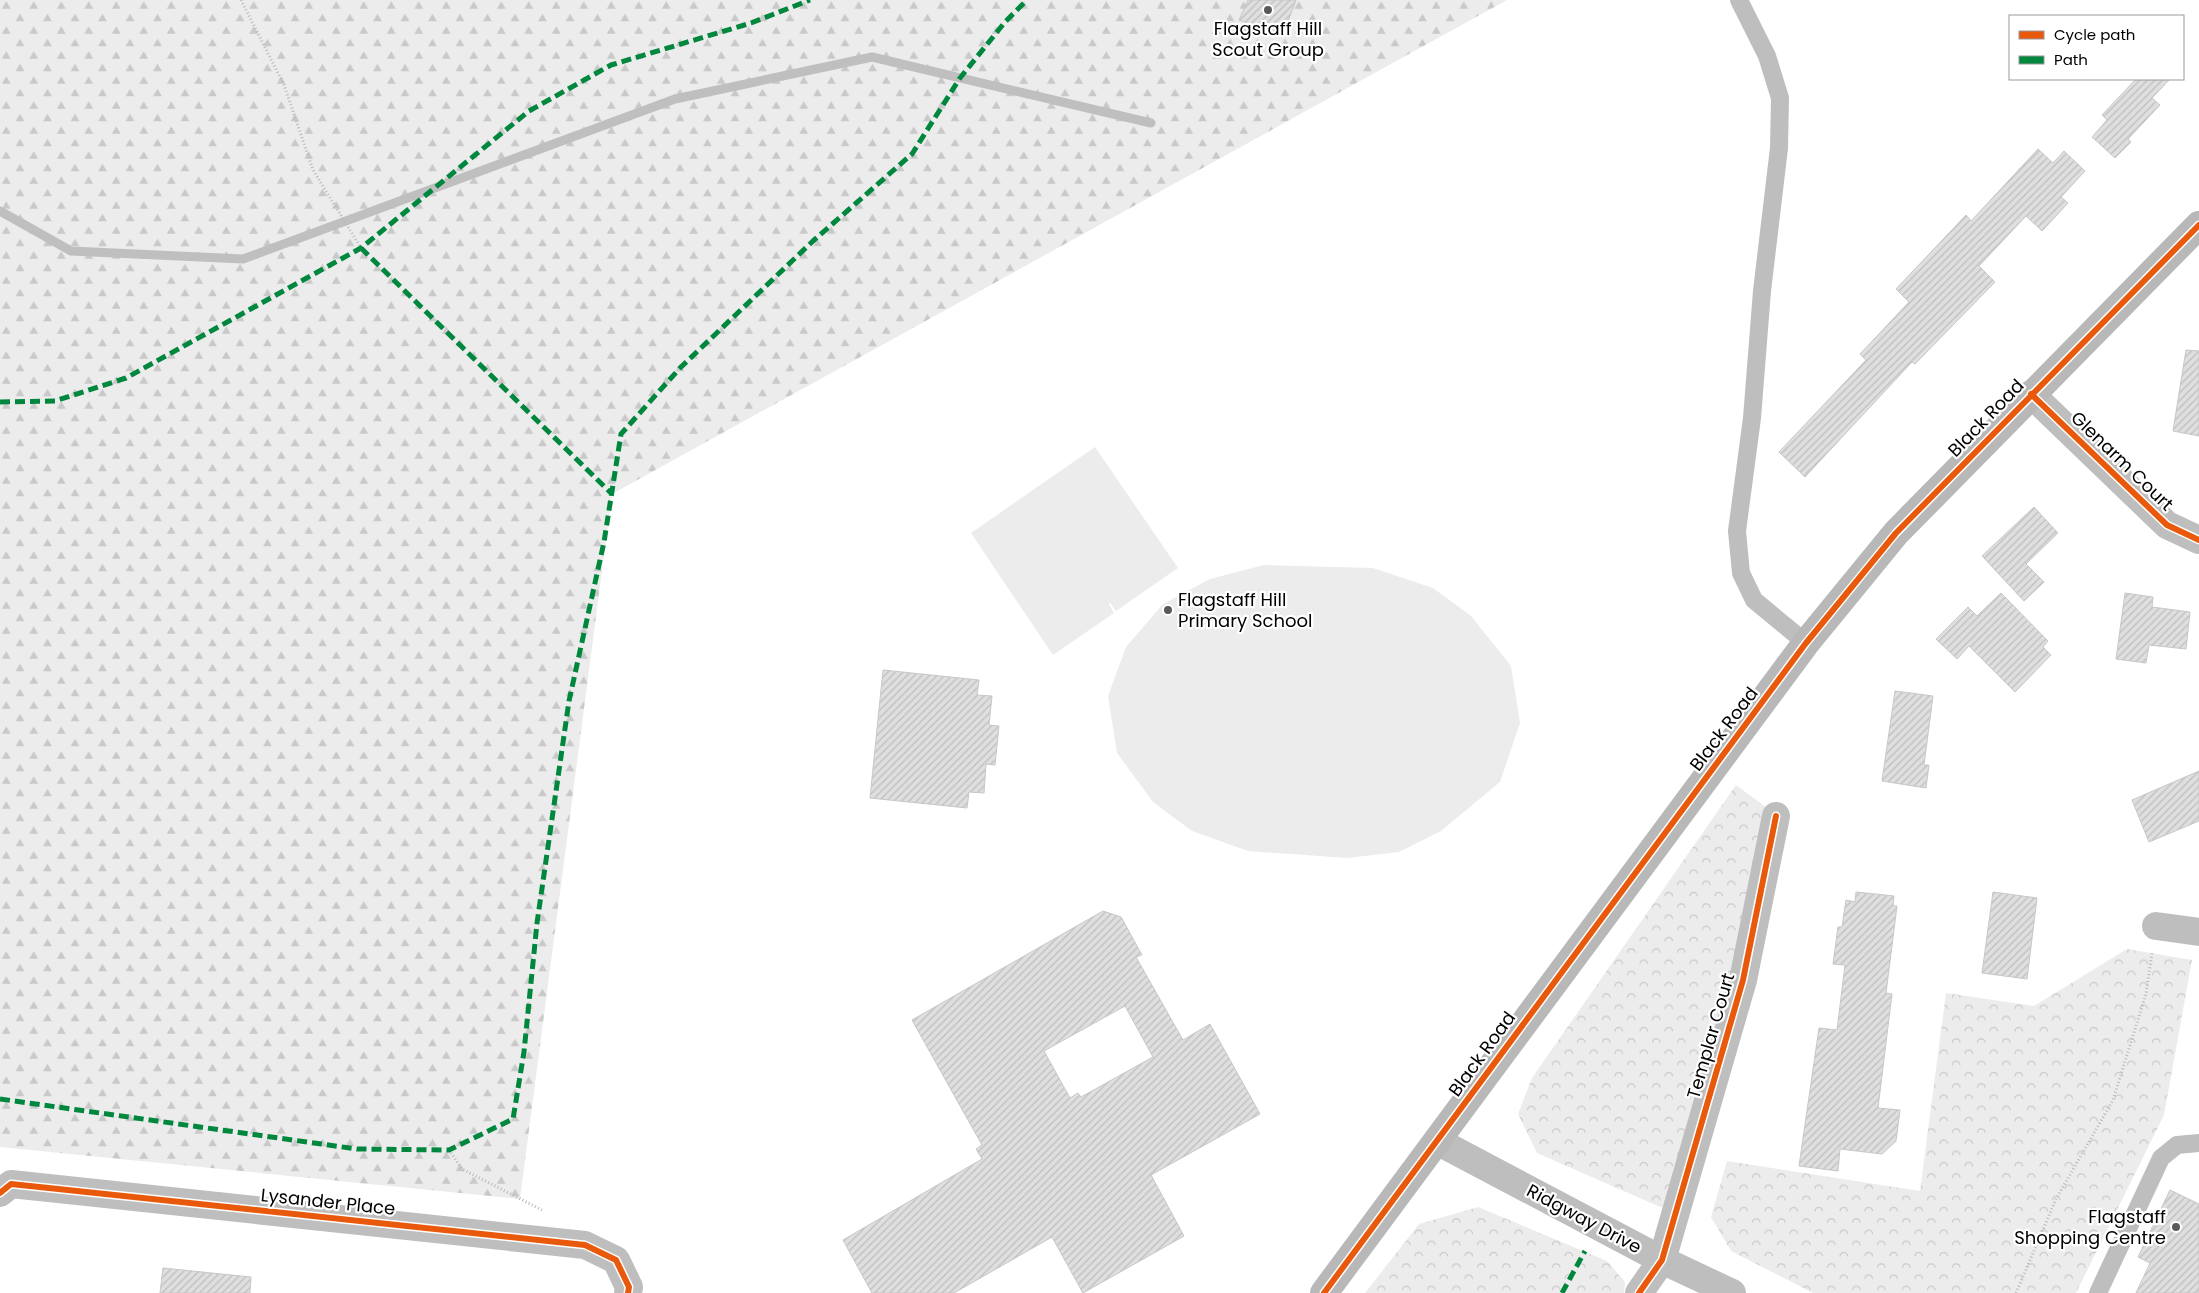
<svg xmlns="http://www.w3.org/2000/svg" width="2199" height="1293" font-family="Poppins,sans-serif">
	<defs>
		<pattern id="forest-firs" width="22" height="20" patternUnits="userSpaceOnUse" patternTransform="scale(1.25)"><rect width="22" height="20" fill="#ececec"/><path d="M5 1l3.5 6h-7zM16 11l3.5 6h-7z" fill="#c9c9c9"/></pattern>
		<pattern id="park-crowns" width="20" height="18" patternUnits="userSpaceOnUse" patternTransform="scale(1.25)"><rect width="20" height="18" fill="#ececec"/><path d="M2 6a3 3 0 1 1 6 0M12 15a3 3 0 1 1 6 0" fill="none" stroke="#c9c9c9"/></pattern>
		<pattern id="building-hatch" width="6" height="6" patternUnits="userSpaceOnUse" patternTransform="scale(1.25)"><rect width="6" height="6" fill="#dfdfdf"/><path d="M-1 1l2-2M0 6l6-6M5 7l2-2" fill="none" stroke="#bebebe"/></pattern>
	</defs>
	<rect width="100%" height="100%" fill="#fff"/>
	<!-- green -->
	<g fill="#ececec">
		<path d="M1095 447 1178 568 1116 611 1110 603 1109 604 1114 613 1053 655 971 533Z"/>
		<path d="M1264 565 1373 568 1433 588 1471 616 1511 666 1520 723 1500 782 1441 831 1399 852 1347 858 1248 851 1192 831 1153 802 1117 753 1108 696 1126 647 1163 604 1210 579Z"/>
	</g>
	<!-- forest -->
	<path fill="url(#forest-firs)" d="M0 0H1507L612 494 520 1199 0 1147Z"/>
	<!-- park -->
	<g fill="url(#park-crowns)">
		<path d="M1736 785 1767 808 1735 976 1667 1210 1537 1153 1518 1114 1532 1078Z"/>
		<path d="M2127 949 2192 960 2164 1115 2076 1293H1813L1731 1251 1711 1217 1727 1161 1920 1191 1946 993 2034 1006Z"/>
		<path d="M1478 1207 1607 1261 1625 1282 1624 1293H1365L1419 1224Z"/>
	</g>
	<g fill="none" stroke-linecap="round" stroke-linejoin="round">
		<!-- stream -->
		<path stroke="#bfbfbf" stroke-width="9" d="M0 211 71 251 243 259 675 99 872 57 1151 123"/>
	</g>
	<!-- building -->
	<g fill="url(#building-hatch)" stroke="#c7c7c7" fill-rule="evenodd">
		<path d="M1248 0H1296L1282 37 1239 20Z"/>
		<path d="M2136 79H2170L2152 98 2160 105 2128 139 2131 142 2115 158 2092 137 2107 120 2102 115Z"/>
		<path d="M2038 149 2053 163 2064 151 2085 171 2061 197 2068 203 2042 231 2026 216 1979 266 1995 282 1915 364 1912 362 1805 477 1779 452 1866 360 1860 354 1909 302 1896 289 1966 215 1971 221Z"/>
		<path d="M2186 350 2199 351V436L2173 431Z"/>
		<path d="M2034 507 2058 533 2026 564 2044 582 2024 601 1982 556Z"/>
		<path d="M2001 593 2048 641 2043 647 2051 655 2015 692 1969 646 1957 659 1936 639 1968 607 1977 616Z"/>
		<path d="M2125 593 2153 597 2152 607 2190 612 2186 649 2149 645 2146 663 2116 659Z"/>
		<path d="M883 670 979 680 977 695 992 696 989 725 999 726 995 765 986 764 984 793 969 792 967 808 870 798Z"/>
		<path d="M1895 691 1933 696 1924 765H1929L1926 788 1882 781Z"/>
		<path d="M2199 771V821L2149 842 2132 800Z"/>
		<path d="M1856 892 1894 896 1893 906H1897L1886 993 1892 994 1878 1108 1900 1110 1896 1141 1882 1154 1840 1149 1838 1171 1799 1166 1819 1028 1837 1030 1845 965 1833 964 1838 927H1842L1846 900 1855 902Z"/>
		<path d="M1993 892 2037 898 2027 979 1982 973Z"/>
		<path d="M1103 911 1121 917 1142 955 1136 957 1183 1040 1210 1024 1260 1114 1151 1175 1184 1236 1083 1293 1052 1237 954 1293H872L843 1240 982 1159 976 1149 982 1145 912 1020ZM1125 1006 1153 1057 1081 1097 1078 1093 1070 1098 1044 1051Z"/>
		<path d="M2170 1190 2199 1204V1293H2136L2150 1263 2138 1257Z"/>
		<path d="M163 1268 251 1277 250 1293H160Z"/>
	</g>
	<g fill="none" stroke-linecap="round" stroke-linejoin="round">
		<!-- path -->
		<g stroke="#b9b9b9" stroke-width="3" stroke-dasharray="1 2.5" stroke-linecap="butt">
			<path d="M241 0 284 85 313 170 361 248"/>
			<path d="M449 1150 462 1169 542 1210"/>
			<path d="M2016 1293 2056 1199 2113 1100 2146 994 2152 953"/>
		</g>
		<!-- lane -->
		<g stroke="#bebebe" stroke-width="18">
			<path d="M1739 0 1767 56 1780 98 1779 148 1762 291 1752 418 1737 531 1741 573 1754 600 1806 643"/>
			<path d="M2098 1293 2161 1158 2177 1145 2199 1143"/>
		</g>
		<!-- street -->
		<g stroke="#bebebe" stroke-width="28">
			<path d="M2031 394 2167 525 2199 540"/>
			<path d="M2156 926 2199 932"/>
			<path d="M1437 1141 1662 1260 1732 1293"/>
			<path d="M0 1193 11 1184 585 1245 616 1260 629 1287 628 1293"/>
			<path d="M1639 1293 1662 1260 1743 980 1776 816"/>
		</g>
		<!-- secondary -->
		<path stroke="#b8b8b8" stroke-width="28" d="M1324 1293 1806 643 1896 533 2199 225"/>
		<!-- quiet -->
		<g stroke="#00873e" stroke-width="5" stroke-dasharray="10 5" stroke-linecap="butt">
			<path d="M361 248 612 494"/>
			<path d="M0 402 55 401 126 378 361 248 529 111 611 65 751 23 810 0"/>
			<path d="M0 1099 357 1149 449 1150 513 1119 524 1052 537 923 569 701 604 542 621 434 680 368 813 241 912 154 960 78 1005 22 1027 0"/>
			<path d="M1562 1293 1585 1251"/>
		</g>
		<defs>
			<g id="cycleway">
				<path d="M2031 394 2167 525 2199 540"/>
				<path d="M0 1193 11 1184 585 1245 616 1260 629 1287 628 1293"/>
				<path d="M1324 1293 1806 643 1896 533 2199 225"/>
				<path d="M1639 1293 1662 1260 1743 980 1776 816"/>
			</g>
		</defs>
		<!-- cycleway casing -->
		<use href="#cycleway" stroke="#fff" stroke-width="9"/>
		<!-- cycleway -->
		<use href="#cycleway" stroke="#e8590c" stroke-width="6"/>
	</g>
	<!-- markers -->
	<g fill="#595959" stroke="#fff" stroke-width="2">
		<circle cx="1268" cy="10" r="5"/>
		<circle cx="1168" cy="610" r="5"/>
		<circle cx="2176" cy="1227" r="5"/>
	</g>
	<g text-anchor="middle" stroke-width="4.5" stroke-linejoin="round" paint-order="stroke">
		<!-- poi labels -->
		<g font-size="18" fill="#000" stroke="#fff">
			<text x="1268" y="35">Flagstaff Hill<tspan x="1268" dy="21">Scout Group</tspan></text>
			<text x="1178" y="606" text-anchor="start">Flagstaff Hill<tspan x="1178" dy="21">Primary School</tspan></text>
			<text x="2166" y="1223" text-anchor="end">Flagstaff<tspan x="2166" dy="21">Shopping Centre</tspan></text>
		</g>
		<!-- street labels -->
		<g font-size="18" fill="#000" stroke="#fff">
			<text transform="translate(1986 418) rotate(-46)" y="6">Black Road</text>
			<text transform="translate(2122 461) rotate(44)" y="6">Glenarm Court</text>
			<text transform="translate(1724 729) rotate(-53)" y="6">Black Road</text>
			<text transform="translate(1711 1036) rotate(-74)" y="6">Templar Court</text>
			<text transform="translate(1482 1054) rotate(-54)" y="6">Black Road</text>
			<text transform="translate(328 1202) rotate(6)" y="6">Lysander Place</text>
			<text transform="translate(1584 1219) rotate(28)" y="6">Ridgway Drive</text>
		</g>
	</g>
	<!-- legend -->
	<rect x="2009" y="15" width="175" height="65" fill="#ffffff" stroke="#999999"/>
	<rect x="2019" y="31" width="25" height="8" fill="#e8590c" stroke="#999999"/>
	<text x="2054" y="40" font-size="15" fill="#000000">Cycle path</text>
	<rect x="2019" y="56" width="25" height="8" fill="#00873e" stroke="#999999"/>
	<text x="2054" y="65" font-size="15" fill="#000000">Path</text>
</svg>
